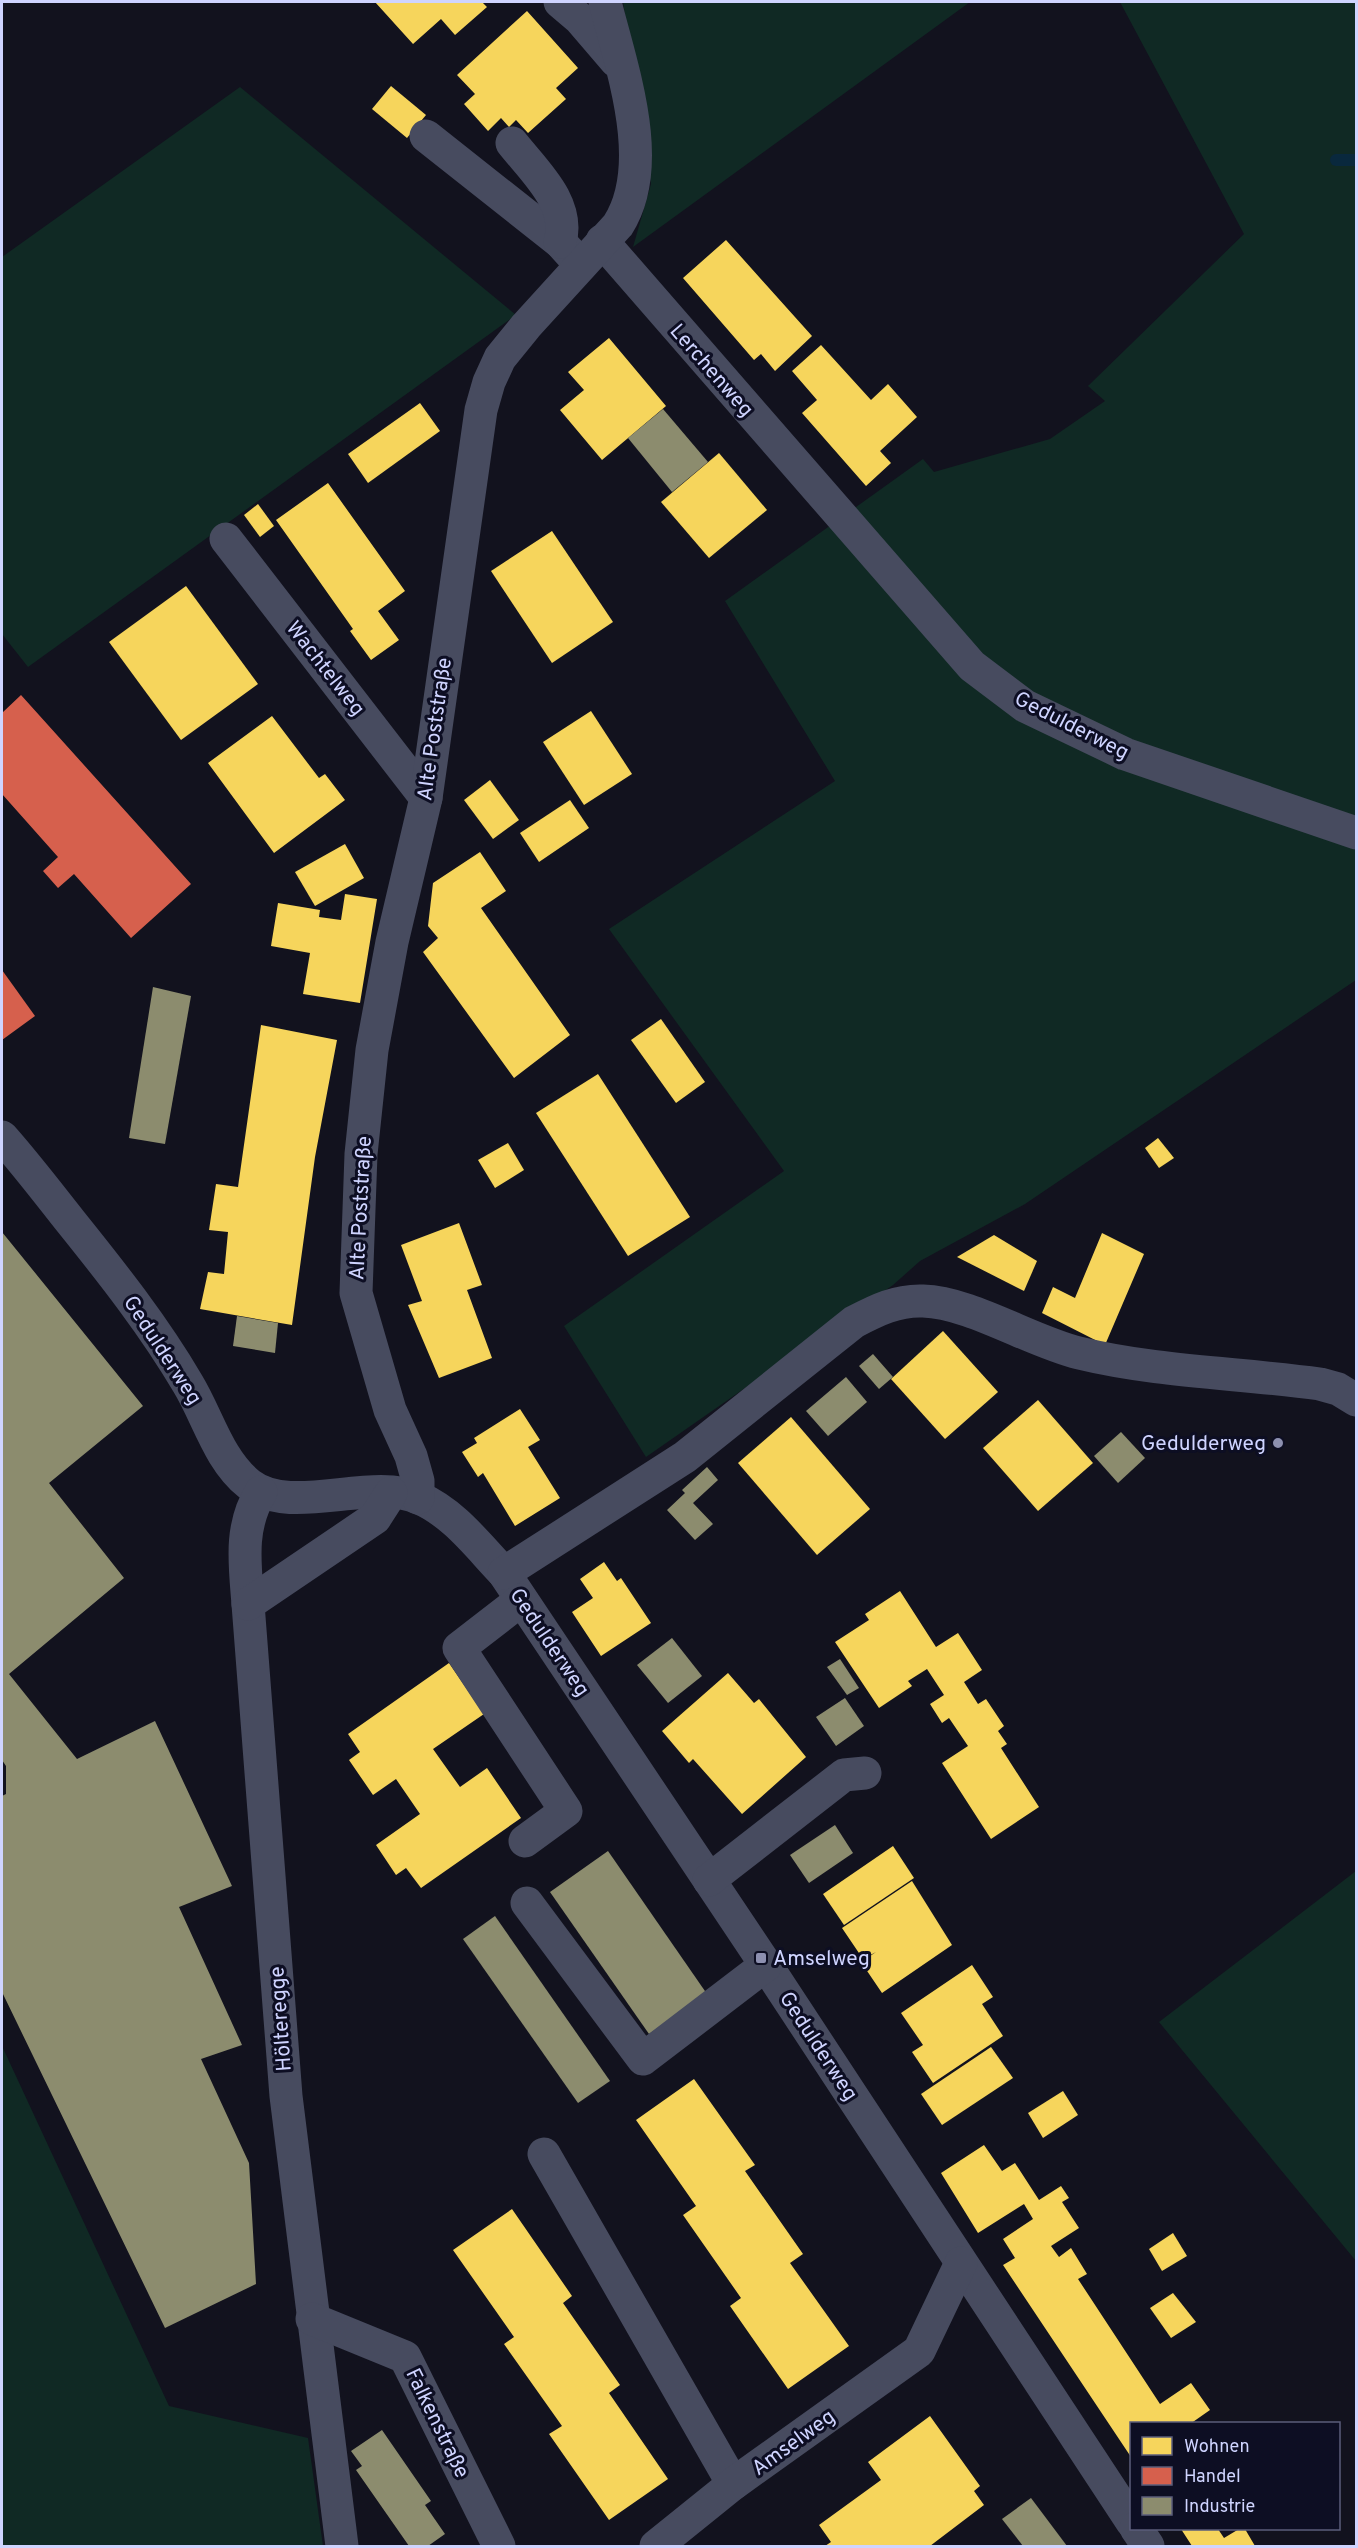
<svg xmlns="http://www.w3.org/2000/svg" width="1358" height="2548" font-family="Overpass,sans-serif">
	<rect width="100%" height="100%" fill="#12121e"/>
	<!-- green -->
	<g fill="#102924">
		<path d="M623 2H970L633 247 651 184Z"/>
		<path d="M1120 2H1356V980L1025 1204 920 1261 893 1285 646 1457 564 1326 784 1171 609 929 835 781 725 601 923 459 934 472 1050 439 1105 401 1088 386 1244 234Z"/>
		<path d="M240 87 516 315 28 667 2 634V257Z"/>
		<path d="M1356 1871V2261L1159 2022Z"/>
		<path d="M2 2046 169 2406 308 2438 323 2546H2Z"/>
	</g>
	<!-- homes -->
	<g fill="#f6d55c">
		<path d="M375 2H482L487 7 455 35 441 19 413 44Z"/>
		<path d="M527 11 578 68 556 88 566 99 528 133 516 120 509 127 501 118 488 131 464 104 475 94 457 75Z"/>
		<path d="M391 86 426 115 407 138 372 109Z"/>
		<path d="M726 240 812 336 775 371 761 354 754 360 683 278Z"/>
		<path d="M609 338 666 406 602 460 560 410 584 390 568 372Z"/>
		<path d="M821 345 871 400 888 384 917 417 880 451 891 463 866 486 802 413 817 400 792 371Z"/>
		<path d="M420 403 440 431 368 483 348 454Z"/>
		<path d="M719 453 767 510 709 558 661 502Z"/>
		<path d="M328 483 405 591 378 611 399 640 371 660 350 631 353 629 276 520Z"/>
		<path d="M258 504 274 526 260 537 244 515Z"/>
		<path d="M552 531 613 622 552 663 491 571Z"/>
		<path d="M186 586 258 684 181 740 109 642Z"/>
		<path d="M591 711 632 774 584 805 543 742Z"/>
		<path d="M272 716 319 778 325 774 345 800 274 853 208 763Z"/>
		<path d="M490 780 519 820 493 839 464 800Z"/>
		<path d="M570 800 589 828 539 862 520 833Z"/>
		<path d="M345 844 364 878 315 906 295 872Z"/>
		<path d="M480 852 506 891 481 908 570 1035 514 1078 423 952 438 938 428 926 433 883Z"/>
		<path d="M345 894 377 899 360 1003 303 994 310 953 271 946 278 903 320 910 319 917 341 920Z"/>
		<path d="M661 1019 705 1082 676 1103 631 1040Z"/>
		<path d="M261 1025 337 1040 315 1157 292 1325 200 1309 208 1272 224 1274 228 1232 209 1230 216 1184 238 1187Z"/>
		<path d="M598 1074 690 1217 628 1256 536 1113Z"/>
		<path d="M1158 1138 1174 1158 1159 1168 1145 1148Z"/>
		<path d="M508 1143 524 1170 495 1188 478 1160Z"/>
		<path d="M459 1223 482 1285 467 1290 492 1358 439 1378 408 1305 422 1301 401 1245Z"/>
		<path d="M1102 1233 1144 1254 1105 1345 1042 1313 1053 1287 1075 1298Z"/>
		<path d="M994 1235 1037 1261 1024 1291 957 1257Z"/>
		<path d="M943 1331 998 1392 945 1439 891 1379Z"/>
		<path d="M1038 1400 1093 1463 1038 1511 983 1448Z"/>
		<path d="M520 1409 540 1440 528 1447 560 1498 515 1526 483 1473 478 1477 462 1452 477 1443 474 1438Z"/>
		<path d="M791 1417 870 1509 817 1555 738 1463Z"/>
		<path d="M604 1562 617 1581 621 1578 651 1623 601 1656 572 1612 593 1598 580 1579Z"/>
		<path d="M900 1591 936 1647 958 1633 982 1670 964 1682 978 1704 986 1699 1004 1726 998 1731 1007 1744 1001 1748 1039 1807 991 1839 942 1763 968 1746 949 1718 942 1723 930 1704 944 1695 927 1669 908 1681 912 1686 879 1708 835 1642 869 1620 865 1614Z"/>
		<path d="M449 1663 484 1714 433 1749 460 1787 487 1768 521 1818 421 1888 406 1868 396 1875 376 1845 420 1814 396 1779 373 1795 349 1760 360 1752 348 1734Z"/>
		<path d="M728 1673 754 1703 759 1699 806 1757 742 1814 693 1759 689 1763 662 1731Z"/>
		<path d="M893 1846 914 1878 844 1925 823 1894Z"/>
		<path d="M912 1881 952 1945 882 1993 861 1962 876 1952 863 1959 842 1928Z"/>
		<path d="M972 1965 993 1997 982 2004 1003 2036 933 2083 912 2052 923 2045 901 2013Z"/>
		<path d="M991 2047 1013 2078 942 2125 921 2094Z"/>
		<path d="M694 2079 755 2165 745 2171 803 2254 790 2263 849 2346 788 2389 730 2306 741 2298 683 2215 696 2206 636 2120Z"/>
		<path d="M1063 2091 1078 2115 1043 2138 1028 2113Z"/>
		<path d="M984 2145 1002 2171 1015 2163 1039 2200 1061 2186 1069 2198 1062 2202 1079 2228 1051 2246 1059 2257 1071 2248 1087 2274 1078 2279 1160 2404 1191 2383 1210 2410 1190 2424H1132L1131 2457 1003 2265 1015 2258 1003 2239 1033 2219 1024 2204 978 2233 941 2173Z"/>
		<path d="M512 2209 572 2296 563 2303 620 2385 609 2393 668 2479 609 2520 549 2434 562 2426 504 2344 514 2337 453 2250Z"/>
		<path d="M1173 2233 1187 2256 1162 2271 1149 2249Z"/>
		<path d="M1173 2293 1196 2322 1171 2338 1150 2308Z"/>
		<path d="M930 2416 980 2486 974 2491 984 2505 930 2546H825L831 2542 819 2525 881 2480 868 2462Z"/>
		<path d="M1181 2529H1218L1224 2538 1239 2529H1245L1255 2546H1192Z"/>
	</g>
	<!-- shops -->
	<g fill="#d6604d">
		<path d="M21 695 191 884 131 938 74 874 58 888 43 871 58 857 2 794V713Z"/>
		<path d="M2 970 35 1016 2 1040Z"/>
	</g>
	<!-- industry -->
	<g fill="#8c8c6e">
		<path d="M663 409 708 462 672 492 628 438Z"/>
		<path d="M153 987 191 996 165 1144 129 1138Z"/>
		<path d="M2 1232 143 1406 49 1483 124 1578 9 1674 77 1759 155 1721 232 1886 179 1907 242 2045 201 2059 249 2163 256 2284 165 2328 2 1992V1796L6 1794V1766L2 1760Z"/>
		<path d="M237 1316 278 1323 275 1353 233 1346Z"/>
		<path d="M873 1354 893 1377 879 1389 859 1366Z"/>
		<path d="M846 1377 867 1402 828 1436 806 1411Z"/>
		<path d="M1121 1432 1145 1458 1118 1483 1094 1456Z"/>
		<path d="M707 1467 718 1480 693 1503 713 1524 695 1540 667 1510 685 1493 682 1490Z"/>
		<path d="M672 1638 702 1676 668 1703 637 1665Z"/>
		<path d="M840 1659 859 1688 847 1695 827 1667Z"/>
		<path d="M845 1698 864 1726 836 1746 816 1717Z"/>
		<path d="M835 1825 853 1853 809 1883 790 1855Z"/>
		<path d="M608 1851 707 1994 649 2034 550 1892Z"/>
		<path d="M495 1916 610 2081 578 2103 463 1939Z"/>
		<path d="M382 2430 431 2501 425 2505 445 2534 428 2546H409L356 2470 362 2466 351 2451Z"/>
		<path d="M1031 2498 1067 2546H1023L1002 2519Z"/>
	</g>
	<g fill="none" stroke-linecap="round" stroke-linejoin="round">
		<!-- stream -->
		<path stroke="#09283d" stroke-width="12" d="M1336 160H1356"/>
		<!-- minor -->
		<g stroke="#474b5f" stroke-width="33">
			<path d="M560 2 580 19 616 61"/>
			<path d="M426 136 560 242 581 265"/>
			<path d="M512 143C534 171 571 203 560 242"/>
			<path d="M602 241 972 666 1025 706 1125 754 1356 833"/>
			<path d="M226 539 426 798"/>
			<path d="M2 1137C26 1164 48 1193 71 1222 112 1273 154 1326 188 1384 208 1417 218 1459 249 1484 291 1517 369 1477 419 1498 454 1513 478 1546 504 1573L766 1965 1132 2522"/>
			<path d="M261 1492C239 1527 245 1565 248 1604L286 2096 342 2546"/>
			<path d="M418 1498V1481L411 1456 390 1410 356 1293 361 1154 372 1050 392 942 426 798 481 410 489 382 500 358 526 326 618 225C657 164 621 67 605 2"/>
			<path d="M504 1573 685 1457 854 1322C877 1310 897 1300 923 1301 970 1302 1032 1342 1079 1353 1157 1372 1240 1373 1320 1384L1338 1389 1356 1400"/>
			<path d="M521 1600 459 1648 566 1811 525 1841"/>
			<path d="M248 1604 375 1518 391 1493"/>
			<path d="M709 1880 844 1775 865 1773"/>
			<path d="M527 1903 643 2059 766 1965"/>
			<path d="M544 2154 733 2484"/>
			<path d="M312 2319 405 2357 499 2546"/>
			<path d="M1136 2528 1148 2546"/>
			<path d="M656 2546 733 2484 919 2351 961 2263"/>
		</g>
	</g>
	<!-- markers -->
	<g fill="#8d90b0" stroke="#0d0e23" stroke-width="2">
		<circle cx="1278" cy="1443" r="6"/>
		<rect x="755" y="1952" width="12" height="12" rx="3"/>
	</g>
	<g text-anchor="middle" stroke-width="6" stroke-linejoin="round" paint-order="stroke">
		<!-- street labels -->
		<g font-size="21" fill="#cfd4ff" stroke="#0d0e23">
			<text transform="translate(712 370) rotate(49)" y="7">Lerchenweg</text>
			<text transform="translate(326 668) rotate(52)" y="7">Wachtelweg</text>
			<text transform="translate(1072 725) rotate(27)" y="7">Gedulderweg</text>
			<text transform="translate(434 729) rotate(-82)" y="7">Alte Poststraße</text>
			<text transform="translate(360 1208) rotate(-87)" y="7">Alte Poststraße</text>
			<text transform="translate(163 1350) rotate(57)" y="7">Gedulderweg</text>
			<text transform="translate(550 1642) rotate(56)" y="7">Gedulderweg</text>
			<text transform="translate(280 2019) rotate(-94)" y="7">Hölteregge</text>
			<text transform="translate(819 2046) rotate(57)" y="7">Gedulderweg</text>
			<text transform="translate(438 2423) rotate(64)" y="7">Falkenstraße</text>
			<text transform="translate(793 2442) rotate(-36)" y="7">Amselweg</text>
		</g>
		<!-- poi labels -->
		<g font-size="21" fill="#cfd4ff" stroke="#0d0e23" text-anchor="end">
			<text x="1266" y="1450">Gedulderweg</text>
			<text x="773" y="1965" text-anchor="start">Amselweg</text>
		</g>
	</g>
	<!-- border -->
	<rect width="1358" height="2548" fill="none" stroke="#cfd4ff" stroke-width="6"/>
	<!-- legend -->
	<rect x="1130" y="2422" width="210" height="108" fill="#0d0e23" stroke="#5b5d7b" stroke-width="1.5"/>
	<rect x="1142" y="2437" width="30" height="18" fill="#f6d55c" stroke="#5b5d7b" stroke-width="1.5"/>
	<text x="1184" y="2452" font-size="18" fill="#cfd4ff">Wohnen</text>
	<rect x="1142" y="2467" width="30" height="18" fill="#d6604d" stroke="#5b5d7b" stroke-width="1.5"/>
	<text x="1184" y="2482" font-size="18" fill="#cfd4ff">Handel</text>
	<rect x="1142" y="2497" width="30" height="18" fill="#8c8c6e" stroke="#5b5d7b" stroke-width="1.5"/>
	<text x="1184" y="2512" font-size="18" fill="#cfd4ff">Industrie</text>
</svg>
